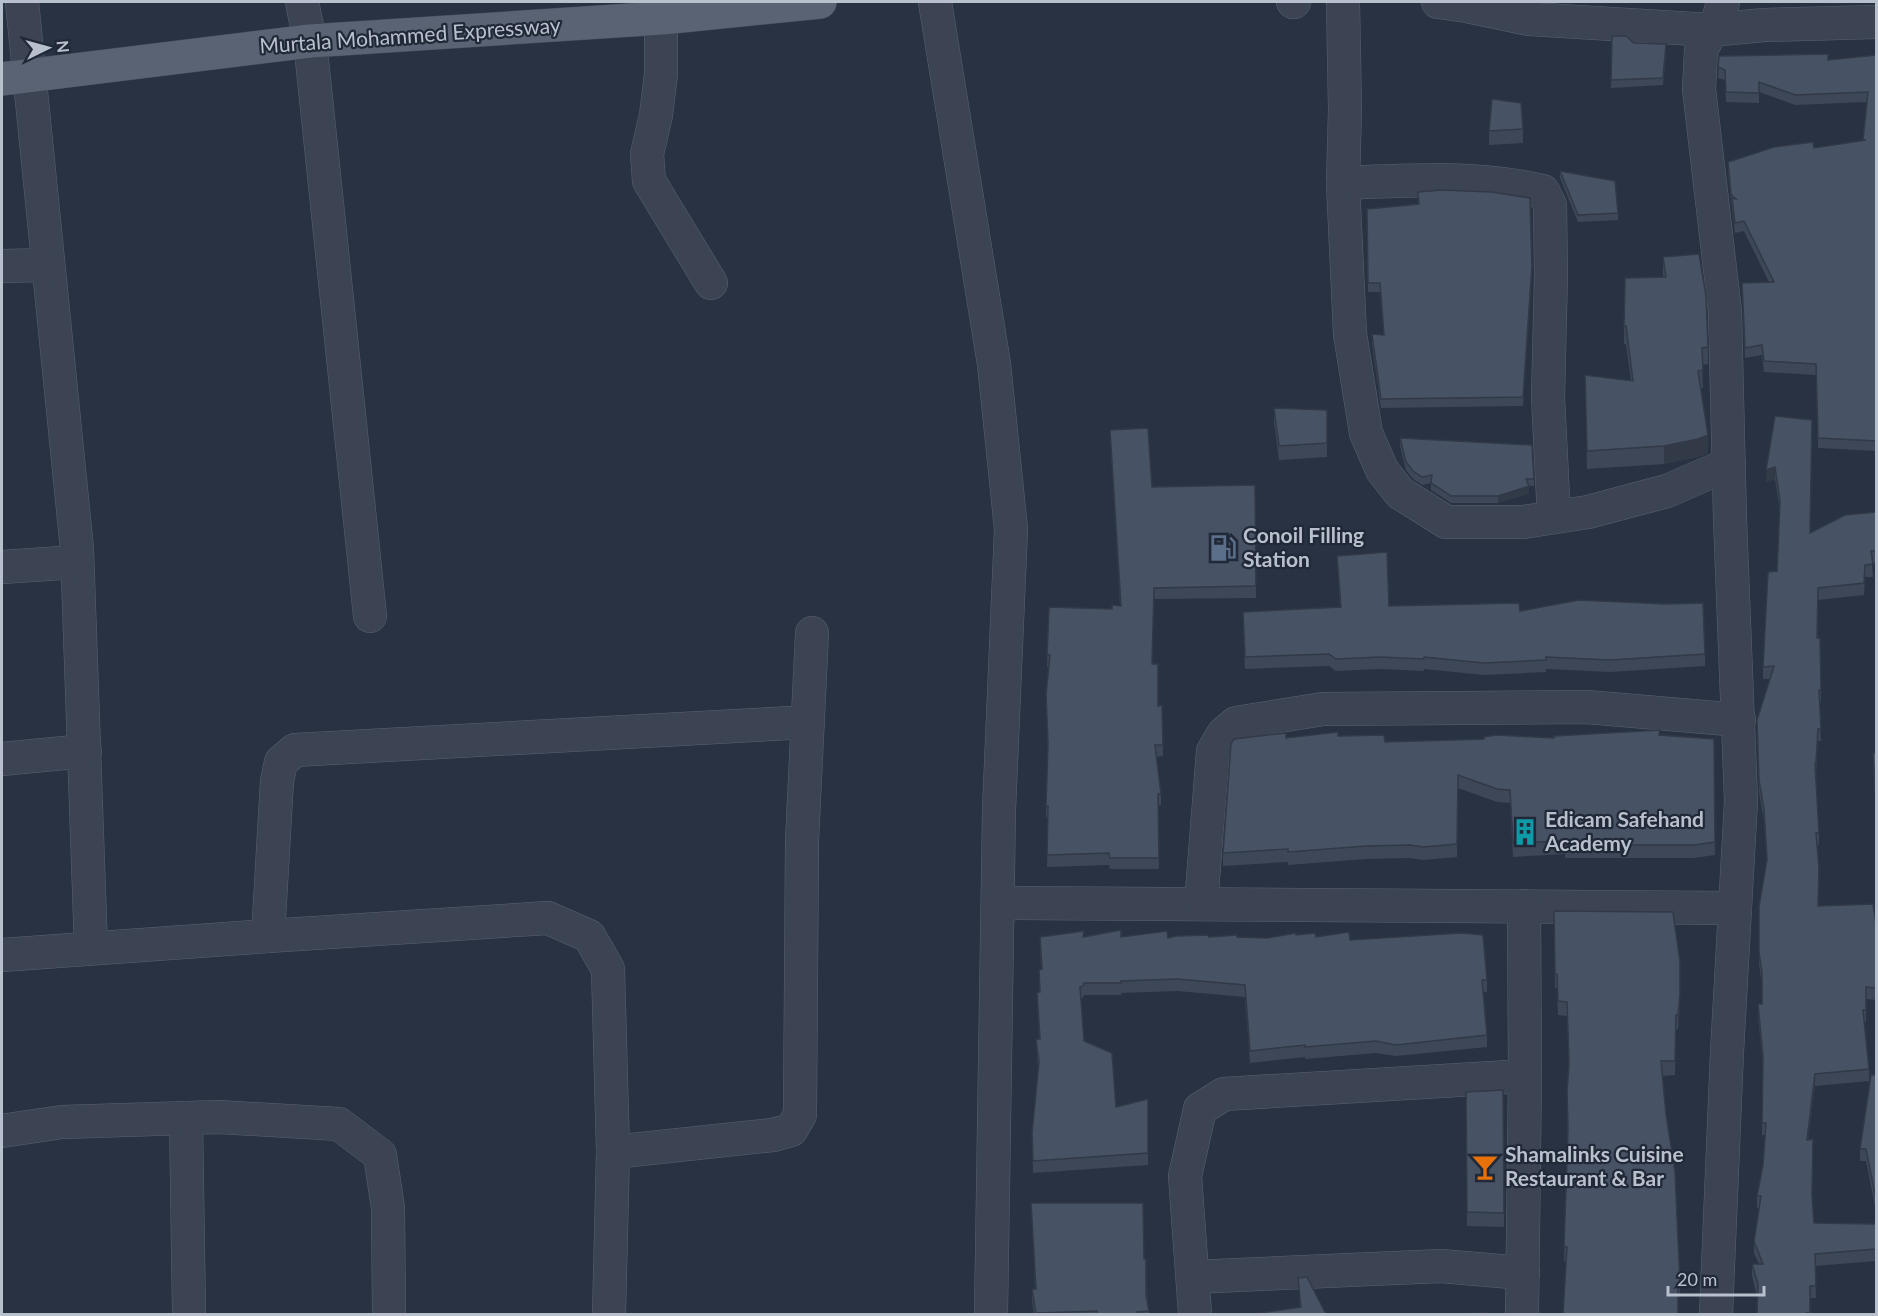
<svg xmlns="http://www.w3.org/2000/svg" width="1878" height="1316" font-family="Lato,sans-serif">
	<rect width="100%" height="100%" fill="#283243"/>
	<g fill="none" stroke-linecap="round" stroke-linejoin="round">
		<defs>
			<g id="minor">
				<path d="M22 2 77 549 91 948"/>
				<path d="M302 2 310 41 370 616"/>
				<path d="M661 2V74L656 115 647 154 649 181 711 283"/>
				<path d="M935 2 994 364 1011 529 999 810 991 1314"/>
				<path d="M1293 2H1294"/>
				<path d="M1343 2 1345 110 1343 183 1350 334 1366 433 1382 470 1400 493 1446 522H1523L1588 512 1667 491 1729 464"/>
				<path d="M1438 2 1467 6 1529 19 1711 30 1764 25 1876 22"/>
				<path d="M1343 183C1410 180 1478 176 1543 191L1550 205 1551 275 1548 397 1554 517"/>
				<path d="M2 266 48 265"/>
				<path d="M2 567 77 562"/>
				<path d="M2 759 85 751"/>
				<path d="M998 903 1735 908"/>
				<path d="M1201 904 1213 751 1223 734 1236 723 1323 709 1587 707 1739 720"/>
				<path d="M268 936 277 781 281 762 295 750 808 722"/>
				<path d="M2 955 268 936 548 918 589 936 608 969 613 1152 609 1314"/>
				<path d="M186 1118 189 1314"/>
				<path d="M2 1131 62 1122 219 1117 339 1124 380 1155 388 1208 389 1314"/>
				<path d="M613 1152 773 1135 791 1130 800 1115 802 841 812 633"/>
				<path d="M1193 1277 1441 1266 1523 1273"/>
				<path d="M1195 1314 1185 1176 1200 1109 1224 1094 1525 1076"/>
				<path d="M1522 1314 1525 1076 1524 906"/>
				<path d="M1716 1314 1727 1052 1741 801 1730 519 1725 312 1699 89 1701 50 1719 17 1723 2"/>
			</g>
			<path id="major" d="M2 79 310 41 662 18 820 2"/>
		</defs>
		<!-- minor casing -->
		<use href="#minor" stroke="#5a6270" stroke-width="34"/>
		<!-- major casing -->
		<use href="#major" stroke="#464d5c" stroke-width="34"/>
		<!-- minor -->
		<use href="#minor" stroke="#3c4453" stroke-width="33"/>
		<!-- major -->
		<use href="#major" stroke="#5a6373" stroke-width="33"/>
	</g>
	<!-- wall -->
	<g fill="#3d4757">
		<path d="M1612 36 1666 52 1663 85 1611 88Z"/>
		<path d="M1876 55V451L1818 448 1816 375 1764 372 1762 355 1745 358 1742 283 1769 282 1744 231 1735 233 1728 173V162L1814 148 1863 141 1867 102 1795 105 1759 92V103L1726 102 1725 80 1718 78 1719 56 1828 60Z"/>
		<path d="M1523 129V143L1489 145V131Z"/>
		<path d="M1560 171 1618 213V220L1578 222 1560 178Z"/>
		<path d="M1418 192 1532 275 1523 406 1381 408 1372 344V334L1384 335 1380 292H1368L1367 209 1418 204Z"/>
		<path d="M1663 257 1708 347V364L1702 365 1703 388H1701L1708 453 1698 457 1664 464 1587 469 1585 375 1631 381 1626 344H1624V326L1663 277Z"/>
		<path d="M1274 408 1327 410V457L1279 460 1274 422Z"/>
		<path d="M1775 416 1810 533 1876 512V563H1872L1873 577H1865L1864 595 1818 600V638H1820L1821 702H1819L1821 741H1818L1816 775H1815L1819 833V845H1817L1818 906 1876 925V1000L1866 999V1022H1864L1869 1069V1081L1815 1086 1808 1140 1814 1223 1876 1224V1261L1815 1266 1816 1298H1810V1314H1757V1296L1752 1276V1264H1759L1754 1253V1241L1759 1208H1757V1196L1763 1165 1765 1135H1762L1763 1067 1758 1016V1004H1762V985L1759 964V906L1767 863 1764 821 1759 792 1757 720 1770 679H1763V667L1777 571 1780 510 1775 479 1766 482Z"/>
		<path d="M1110 430 1152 487 1255 485 1256 598 1154 599 1152 664 1163 745V756L1156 757 1161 794V805H1158L1159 869H1110L1109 865 1047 867 1048 817H1046V806L1048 749 1046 695 1049 667H1047L1049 607 1112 609 1120 606Z"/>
		<path d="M1400 438 1534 479V486H1528L1529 494 1498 503H1451L1431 490V483L1422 485 1413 479 1406 470 1400 446Z"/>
		<path d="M1337 556 1389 606 1520 611 1705 654V666L1610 672 1546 669V672L1484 675 1424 669V671L1380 669 1336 671 1329 666 1245 669 1243 624 1340 607Z"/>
		<path d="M1660 735 1714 739 1715 855 1694 858H1565V854L1513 857 1510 803 1497 802 1458 788 1457 857 1423 860 1410 858 1366 859 1288 865V862L1223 866V853L1286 738 1338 736 1385 742Z"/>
		<path d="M1873 753H1876V808L1873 765Z"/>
		<path d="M1554 911 1680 1008 1678 1029H1676L1675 1075 1662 1076 1680 1283V1297H1678L1564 1261 1569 1068 1567 1016 1558 1015 1557 988H1555Z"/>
		<path d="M1296 935 1316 937 1350 940 1487 980V992H1483L1487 1035V1047L1396 1056 1376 1053 1305 1059V1057L1250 1063 1245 997 1177 991 1121 993V995H1084L1083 998H1081L1084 1041 1116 1107 1148 1099V1165L1033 1173 1032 1133 1038 1068 1036 1039H1039L1037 992H1039V970H1041L1040 937 1084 936 1168 938 1237 937 1267 938Z"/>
		<path d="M1876 1075V1211L1866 1161H1860V1149Z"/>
		<path d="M1503 1090 1504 1227 1467 1226 1466 1092Z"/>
		<path d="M1031 1203 1144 1259 1149 1314H1034L1032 1301V1289H1035Z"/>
		<path d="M1298 1278 1326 1314H1253L1300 1307Z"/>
	</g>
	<!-- shaded-wall -->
	<g fill="#323947">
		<path d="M1532 266V275L1523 406V397Z"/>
		<path d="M1708 435V453L1698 457 1664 464V446Z"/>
		<path d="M1775 467V479L1766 482V470Z"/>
		<path d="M1529 486V494L1498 503V496Z"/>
		<path d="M1680 994V1008L1678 1029V1015Z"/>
		<path d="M1815 1074V1086L1807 1152V1140Z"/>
	</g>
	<!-- building -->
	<g fill="#475265" stroke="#323947" stroke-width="1.5">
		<path d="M1612 36H1626L1634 43 1666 44 1663 78 1611 80Z"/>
		<path d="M1828 54V60L1876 55V441L1818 438 1816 364 1764 361 1762 345 1745 348 1742 283 1774 282 1744 221 1735 223 1732 198 1736 199 1731 194 1728 162 1774 147 1813 142 1814 148 1866 140H1863L1868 92 1795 95 1759 82V93L1726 92 1725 70 1718 67 1719 56Z"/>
		<path d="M1492 99 1521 103 1523 129 1489 131Z"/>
		<path d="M1560 171 1615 181 1618 213 1578 215Z"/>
		<path d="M1441 190 1492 192 1530 198 1532 266 1523 397 1381 399 1372 334 1384 335 1380 283H1368L1367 209 1419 204 1418 192Z"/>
		<path d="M1699 254 1706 296 1708 347 1702 348 1703 370 1698 371 1708 435 1698 439 1664 446 1587 451 1585 375 1633 381 1626 326H1624L1625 278 1666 277 1663 257Z"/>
		<path d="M1274 408 1327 410V443L1279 446Z"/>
		<path d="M1775 416 1812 420 1810 533 1845 515 1876 512V551H1871L1873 564 1865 565 1864 583 1818 588 1817 638H1820L1821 690H1819L1821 729H1818L1816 762 1815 763 1819 833H1816L1819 868 1818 906 1873 904 1876 925V988L1866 987V1010H1863L1869 1069 1815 1074 1807 1140 1813 1139 1812 1195 1814 1223 1876 1224V1249L1815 1254 1816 1286H1810V1313H1806V1314H1757L1758 1284 1752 1264H1763L1754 1241 1761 1196H1757L1763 1165 1766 1123H1762L1763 1057 1758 1004H1762V973L1759 952V906L1767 860 1764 809 1759 780 1757 720 1774 666 1763 667 1768 572 1777 571 1780 501 1775 467 1766 470Z"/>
		<path d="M1148 428 1152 487 1255 485 1256 586 1154 588 1152 664H1158V706L1162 705 1163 745H1155L1161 794H1158L1159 858H1110L1109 853 1047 855 1048 806H1046L1048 744 1046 695 1050 655H1047L1049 607 1112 609V605L1121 606 1110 430Z"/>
		<path d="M1400 438 1532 445 1534 479H1526L1529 486 1498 496H1451L1431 483 1432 475 1422 477 1413 471 1406 462Z"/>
		<path d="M1387 552 1389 606 1519 603 1520 611 1579 600 1665 604 1703 603 1705 654 1610 660 1546 657V660L1484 663 1424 657V659L1380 657 1336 659 1329 654 1245 657 1243 612 1341 607 1337 556Z"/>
		<path d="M1660 730 1659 735 1714 739 1715 842 1694 845H1565V841L1513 843 1510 790 1497 789 1458 775 1457 844 1423 847 1410 845 1366 846 1288 852V849L1223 853 1231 744 1234 739 1286 733V738L1338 732V736L1384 735 1385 742 1484 739V737L1496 735 1554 738V736Z"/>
		<path d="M1873 753H1876V796V795Z"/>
		<path d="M1554 911 1673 912 1680 962V994L1678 1015H1676L1675 1061H1661L1666 1114 1675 1172 1680 1283H1678V1314H1563L1567 1247 1564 1246 1568 1129 1567 1091 1569 1063 1567 1002 1558 1001 1557 974H1555Z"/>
		<path d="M1121 930V937L1167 931 1168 938 1176 936 1208 935 1209 937 1237 935V937L1267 938 1296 933V935L1315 933 1316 937 1349 932 1350 940 1461 933 1483 935 1487 980H1482L1487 1035 1396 1045 1376 1041 1305 1047V1045L1250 1051 1245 985 1177 979 1121 981V983H1084L1083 986 1080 987 1084 1041 1112 1053 1116 1107 1148 1099V1153L1033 1161 1032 1133 1039 1062 1036 1039H1040L1037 992H1040L1039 970 1042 969 1040 937 1084 931 1083 937Z"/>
		<path d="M1871 1075H1876V1199L1866 1149H1860Z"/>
		<path d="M1503 1090 1504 1213 1467 1212 1466 1092Z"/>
		<path d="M1031 1203H1143L1144 1259H1146V1295L1149 1311 1137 1312 1138 1314H1096L1097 1311 1036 1313 1032 1289H1036Z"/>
		<path d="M1307 1277 1326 1314H1341H1253L1301 1307 1298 1278Z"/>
		<path d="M1487 1313V1314H1451Z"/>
	</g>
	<!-- icons -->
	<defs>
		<symbol id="fuel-bare" viewBox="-9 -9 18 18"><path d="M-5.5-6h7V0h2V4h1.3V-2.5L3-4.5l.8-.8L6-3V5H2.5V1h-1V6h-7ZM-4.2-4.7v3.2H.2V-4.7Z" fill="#5c6f8a" stroke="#212938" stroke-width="2.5" paint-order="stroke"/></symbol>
		<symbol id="building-bare" viewBox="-9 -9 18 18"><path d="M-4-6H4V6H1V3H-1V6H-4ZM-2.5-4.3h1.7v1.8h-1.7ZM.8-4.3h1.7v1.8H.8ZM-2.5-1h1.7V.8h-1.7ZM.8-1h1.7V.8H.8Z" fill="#0f9aa8" stroke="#212938" stroke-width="2.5" paint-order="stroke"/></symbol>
		<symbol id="bar-bare" viewBox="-9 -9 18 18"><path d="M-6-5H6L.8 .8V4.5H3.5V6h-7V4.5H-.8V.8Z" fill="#e8710a" stroke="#212938" stroke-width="2.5" paint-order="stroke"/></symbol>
	</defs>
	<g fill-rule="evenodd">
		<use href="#fuel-bare" x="1204" y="529" width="38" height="38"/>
		<use href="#building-bare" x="1506" y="813" width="38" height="38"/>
		<use href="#bar-bare" x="1466" y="1148" width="38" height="38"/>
	</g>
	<g text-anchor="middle" stroke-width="4.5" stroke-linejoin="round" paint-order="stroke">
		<!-- street labels -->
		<g font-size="21" fill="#b9c0cd" stroke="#212938">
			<text transform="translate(410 36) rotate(-4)" y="7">Murtala Mohammed Expressway</text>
		</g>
		<!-- poi labels -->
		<g font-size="21" font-weight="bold" fill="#b9c0cd" stroke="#212938" text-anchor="start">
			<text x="1243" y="543">Conoil Filling<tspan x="1243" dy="24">Station</tspan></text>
			<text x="1545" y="827">Edicam Safehand<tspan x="1545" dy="24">Academy</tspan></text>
			<text x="1505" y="1162">Shamalinks Cuisine<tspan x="1505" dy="24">Restaurant &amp; Bar</tspan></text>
		</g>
	</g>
	<!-- border -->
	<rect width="1878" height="1316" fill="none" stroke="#b9c0cd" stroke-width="6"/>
	<!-- north arrow -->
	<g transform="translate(48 48) rotate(85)" stroke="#212938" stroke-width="4.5" paint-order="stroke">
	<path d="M0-4.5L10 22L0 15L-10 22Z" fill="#b9c0cd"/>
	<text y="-9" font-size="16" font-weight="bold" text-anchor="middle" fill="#b9c0cd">N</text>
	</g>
	<!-- scale -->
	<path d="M1668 1286v9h96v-9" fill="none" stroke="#b9c0cd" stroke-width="3"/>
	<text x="1677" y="1286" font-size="18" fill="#b9c0cd" stroke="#212938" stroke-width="4.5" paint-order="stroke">20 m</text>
</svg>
